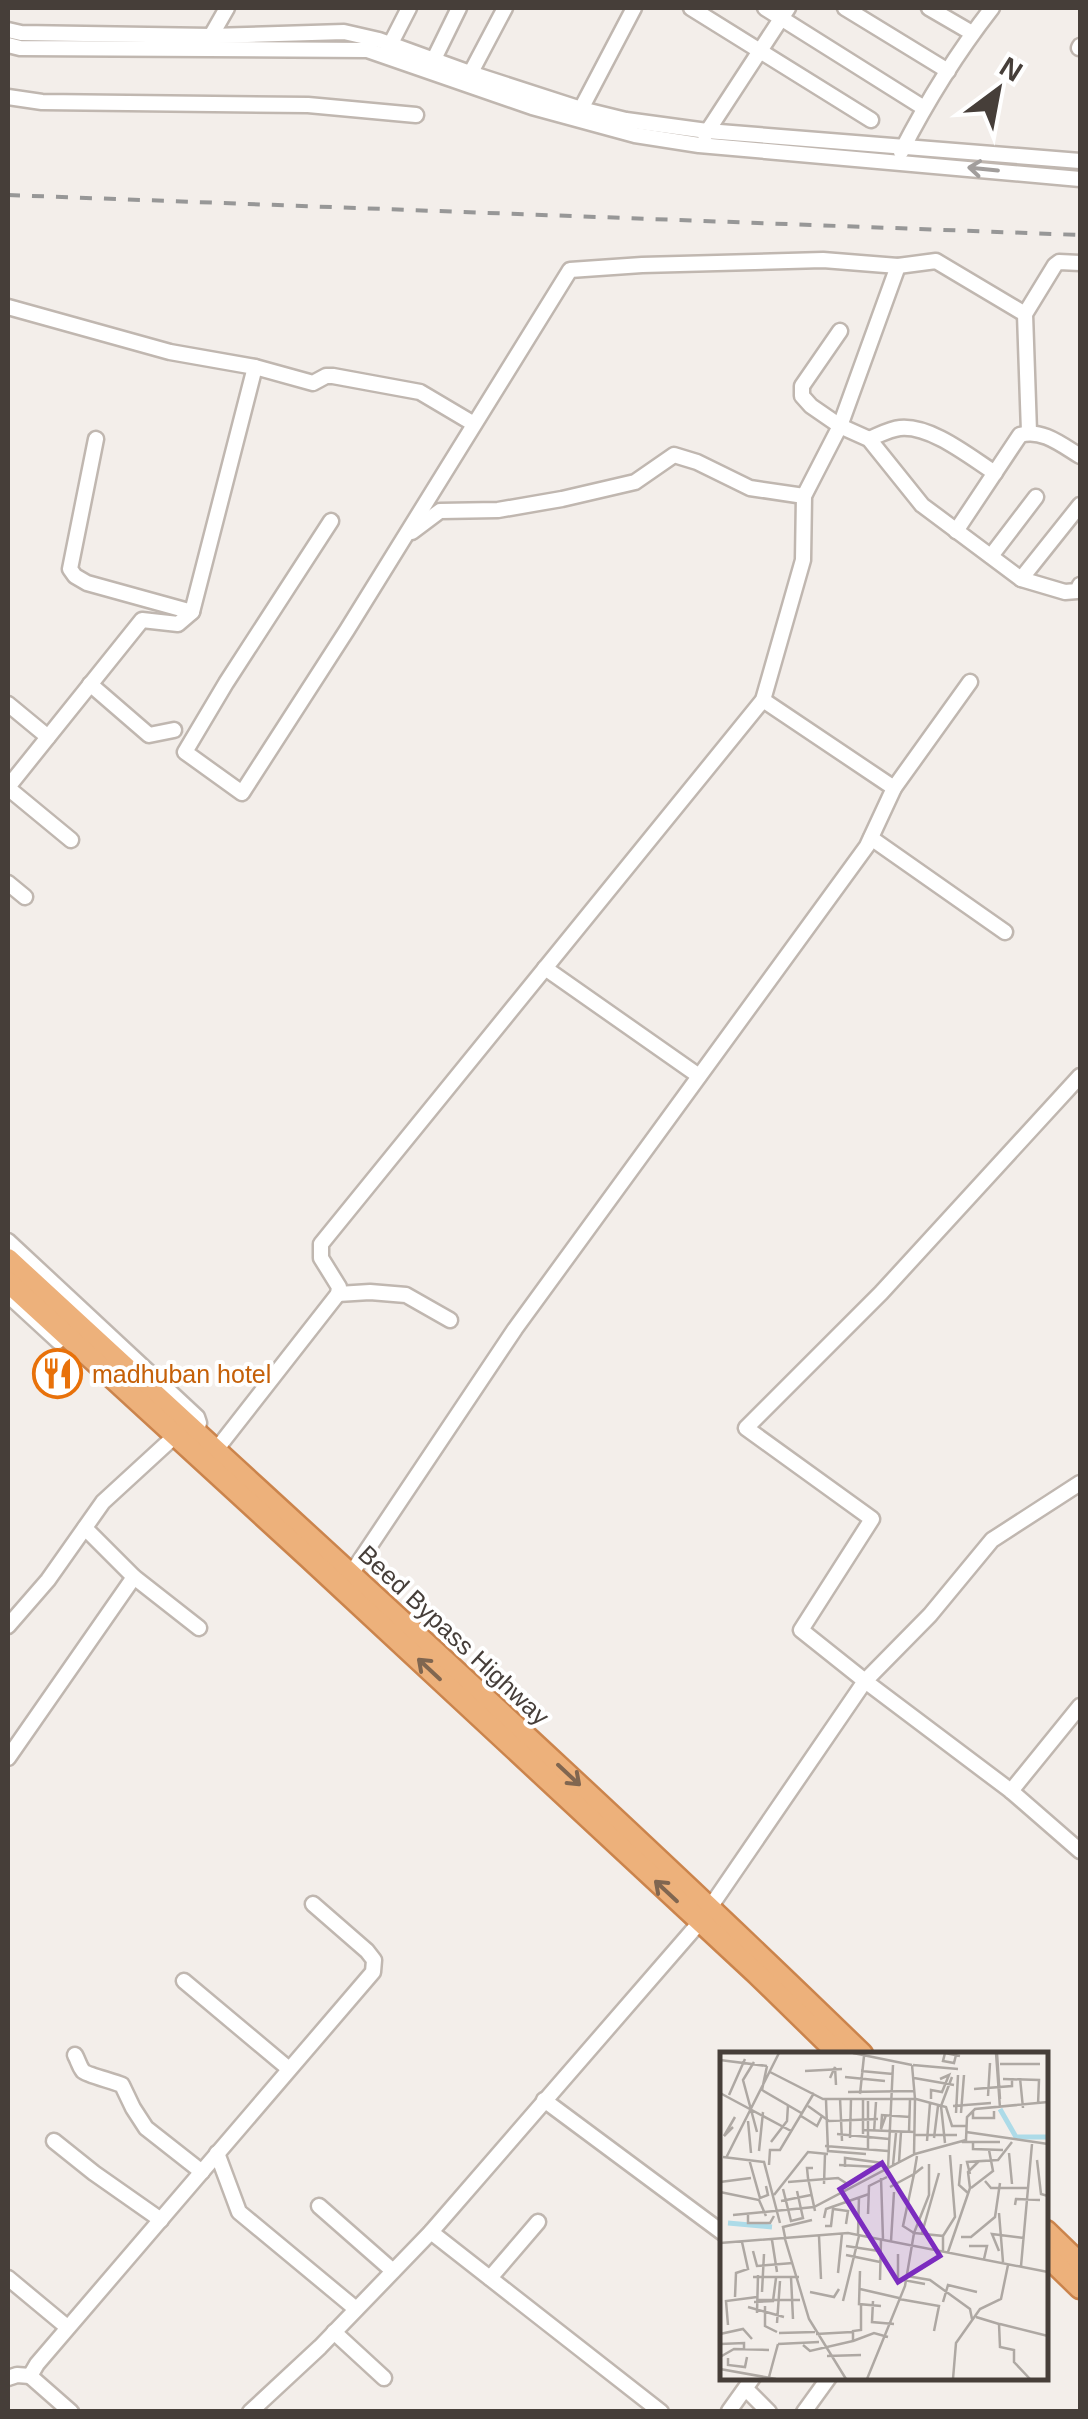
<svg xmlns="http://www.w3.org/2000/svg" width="1088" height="2419" font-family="Helvetica,sans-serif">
	<rect width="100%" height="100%" fill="#f3eeea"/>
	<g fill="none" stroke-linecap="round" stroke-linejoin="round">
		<defs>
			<g id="minor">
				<path d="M691 8 871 120"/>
				<path d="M765 8 924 108"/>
				<path d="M845 8 948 71"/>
				<path d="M929 8 972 33"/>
				<path d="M8 30 21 33 211 36 344 32 379 40 470 73 581 109 626 120 707 131 1080 161"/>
				<path d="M211 36 227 8"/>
				<path d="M8 45 20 48 367 50 532 107 635 135 699 145 1080 179"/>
				<path d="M1079 48 1080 46"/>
				<path d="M387 51 409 8"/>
				<path d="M434 59 459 8"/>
				<path d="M468 78 505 8"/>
				<path d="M8 97 42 102 308 105 416 115"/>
				<path d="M581 109 634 8"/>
				<path d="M705 135 788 8"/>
				<path d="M901 152C927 101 957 53 992 8"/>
				<path d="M8 307 170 352 255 367 313 383 326 376H333L420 392 474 424"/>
				<path d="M840 331 802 386V396L811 406 840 426 869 439 922 505 1021 579 1080 505"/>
				<path d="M1029 432 1025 314 1055 265 1059 262 1080 263"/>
				<path d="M96 439 70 569 75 576 87 583 192 612"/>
				<path d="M869 439C879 435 890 429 900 428 931 425 970 457 995 473"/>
				<path d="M331 521 226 683 185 752 242 793 347 630 570 270 642 265 823 260 898 266 936 261 1025 314"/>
				<path d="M956 531 1020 435C1041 428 1062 445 1080 456"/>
				<path d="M412 532 440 511 498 510 562 499 635 482 674 455 697 462 750 488 804 496"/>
				<path d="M991 556 1036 497"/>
				<path d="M1021 579 1065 592 1077 591 1080 585"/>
				<path d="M90 684 149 735 174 730"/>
				<path d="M763 700 894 788"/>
				<path d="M8 704 48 737"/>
				<path d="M8 787 142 620 178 624 192 612 255 367"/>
				<path d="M8 788 71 840"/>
				<path d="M871 838 1005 932"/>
				<path d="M8 883 25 897"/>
				<path d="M545 968 699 1076"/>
				<path d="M8 1241 197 1417 199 1423 196 1432"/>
				<path d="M338 1294 370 1292 406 1295 450 1320"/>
				<path d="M8 1295 58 1341"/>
				<path d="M216 1450 338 1294 339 1287 321 1258V1244L763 700 803 560 804 496 840 426 898 266"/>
				<path d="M1080 1483 992 1540 930 1615 865 1681 1011 1791 1080 1851"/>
				<path d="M85 1528 134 1577 199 1628"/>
				<path d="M351 1574 515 1329 867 846 894 788 970 682"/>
				<path d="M8 1626 48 1580 103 1502 176 1435"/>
				<path d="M8 1758 134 1577"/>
				<path d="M1011 1791 1080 1706"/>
				<path d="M184 1981 289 2069"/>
				<path d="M75 2055C78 2060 79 2066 83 2071 87 2075 113 2081 122 2085L133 2108 146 2128 202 2172"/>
				<path d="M544 2100 723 2233"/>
				<path d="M54 2141 94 2173 161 2220"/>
				<path d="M217 2153 239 2212 356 2309"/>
				<path d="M319 2206 393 2271"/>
				<path d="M431 2232 661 2412"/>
				<path d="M8 2278 67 2327"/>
				<path d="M490 2278 538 2222"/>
				<path d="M334 2332 384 2378"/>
				<path d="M8 2378 17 2375 30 2376"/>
				<path d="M746 2389 769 2412"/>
				<path d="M729 2411 754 2376"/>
				<path d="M71 2412 30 2376 37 2364 373 1972 374 1960 367 1951 313 1904"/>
				<path d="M250 2412 320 2347 431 2232 700 1922 865 1681 801 1630 872 1519 746 1428 881 1293 1080 1076"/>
				<path d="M804 2412 830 2376"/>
			</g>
			<g id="highway">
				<path d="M8 1259C293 1523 583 1783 862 2054"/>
				<path d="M8 1282 307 1556 757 1974 839 2054"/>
				<path d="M1046 2231 1080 2264"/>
				<path d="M1046 2255 1080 2288"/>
			</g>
		</defs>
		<!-- minor casing -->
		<use href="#minor" stroke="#c0b7b0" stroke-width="19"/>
		<!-- highway casing -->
		<use href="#highway" stroke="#cb844c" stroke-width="25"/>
		<!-- minor -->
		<use href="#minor" stroke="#fff" stroke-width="14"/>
		<!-- highway -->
		<use href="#highway" stroke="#edb17b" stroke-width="20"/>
		<!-- rail -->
		<path stroke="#979797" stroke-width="4" stroke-dasharray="12 12" stroke-linecap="butt" d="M8 195 1080 235"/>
	</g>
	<!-- one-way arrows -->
	<defs><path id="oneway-shaft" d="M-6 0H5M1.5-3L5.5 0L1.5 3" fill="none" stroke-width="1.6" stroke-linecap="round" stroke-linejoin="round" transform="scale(2.5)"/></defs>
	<use stroke="#a29e9c" href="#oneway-shaft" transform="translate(983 169) rotate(-174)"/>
	<g stroke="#806650">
		<use href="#oneway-shaft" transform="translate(429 1669) rotate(-137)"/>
		<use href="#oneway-shaft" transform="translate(569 1775) rotate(43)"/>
		<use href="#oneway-shaft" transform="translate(666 1891) rotate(-137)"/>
	</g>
	<!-- icons -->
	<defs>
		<symbol id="restaurant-ring" viewBox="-11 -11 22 22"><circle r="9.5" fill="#fff" stroke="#e8710a" stroke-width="1.5"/><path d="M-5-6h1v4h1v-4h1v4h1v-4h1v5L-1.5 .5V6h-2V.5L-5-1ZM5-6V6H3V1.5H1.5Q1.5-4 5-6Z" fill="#e8710a"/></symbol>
	</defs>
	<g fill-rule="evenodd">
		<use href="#restaurant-ring" x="30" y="1346" width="55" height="55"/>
	</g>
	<g text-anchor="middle" stroke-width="8" stroke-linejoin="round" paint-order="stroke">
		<!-- food labels -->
		<g font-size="25" fill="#c56008" stroke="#fff" text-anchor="start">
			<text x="92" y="1383">madhuban hotel</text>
		</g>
		<!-- street labels -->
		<g font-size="25" fill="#463e39" stroke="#fff">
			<text transform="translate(454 1635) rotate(43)" y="9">Beed Bypass Highway</text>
		</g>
	</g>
	<!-- overview -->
	<g transform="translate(720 2052)">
		<rect width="328" height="328" fill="#f3eeea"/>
		<path fill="none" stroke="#addbe8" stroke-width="5" d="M280 57 296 85H328M8 171 52 175"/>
		<path fill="none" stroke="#aea8a3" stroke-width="2.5" d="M133 1 192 13M276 1 280 56M277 1 280 47M236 3 234 11 223 9 225 1 240 4M0 8 47 14M34 10 23 28 37 80M280 12H320M192 13 195 47M193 13 238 17M47 14 42 38 83 62M85 19 122 17M141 19 173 22M50 20 103 47H195M125 25 165 29M110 26 115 15 116 33M194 26 234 33M300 26 303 56M283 27 319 28 318 53M254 37 292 34V26M128 40 195 39M0 41 71 79M140 42 144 4M9 43 25 7M268 44 270 11M120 46 122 89M196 47 226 55 232 74H246M211 47V38L222 40 229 23 220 27M106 48 108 99 146 102M143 48V82M88 54 109 69 158 67M233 54 271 51M253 59V66H274V59M236 61 238 23M241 61 244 23M166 63 161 77 162 63 190 65M81 64 97 74 102 64M28 69 31 101M13 75 4 84 15 65M143 78 195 80M154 80 156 50M189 80 190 47M246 80 328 92M117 82 169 87M195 83H237M130 86 131 47M214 86 218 54M207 89 210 51M253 89V97L283 98M51 90 67 69 68 53M242 90H280M225 91 221 54 232 25M105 94 168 99M148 98V49M39 99 43 60M289 101 292 132M194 103 195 47M3 105 44 110 60 171M6 106 59 1M29 107 40 146 48 143 46 134M317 108 321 142 328 144M179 110 181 80M209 112V143L194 181 223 184V199M241 112 239 133 248 141M49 113 50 98H60L94 41M119 113 158 115M173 113 176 81M125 115V106L163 111M93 116H87L88 126 95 159M168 116 173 13M250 122 247 110 278 108 292 90M161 126 163 187M265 129 271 136H307M0 130 31 126M68 130 118 126 129 133M104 132 105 102M170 135 194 122 197 104M251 136 273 119 269 98M63 137 71 169 83 166 77 139M0 140 39 148 46 164M54 143 88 100 108 102M61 149 91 143M295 153 296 147 320 148M279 161 283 210M148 162 149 134 167 125M13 163 94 155 195 102 246 88 247 65 255 57 328 50M28 163V171H50L54 164M104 166 106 157 149 142M105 174H111L113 157 128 159 126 172M202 181 219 121M138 182 139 145M99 184 101 227M223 184 235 165 230 103M65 185 63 175 92 168M241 185H251L275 165 280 131M65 187 89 267 126 327M52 188 57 220M171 189 174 140M0 191 128 181 328 220M126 194 159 199M249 194H267L264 207M33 199 37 214 73 211M279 199 272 182 304 186M228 200 250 136 248 120 259 109M178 202V227L205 232M126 203 160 210M301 214 312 92M140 219 139 252 161 254M118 221 122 182M187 224 210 228 250 257 252 267M33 225H79M71 225 73 267M160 228 161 188M140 237 179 246M42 240 44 202M90 240 114 245 119 237M15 245 16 221 28 217 22 190M179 247 219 254 214 279M37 248H80M123 249 139 184M153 249 152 270 174 272M34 250 53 249 56 226M223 250 228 233 257 240M45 254V274L57 280M28 255 64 265M37 261 38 223M256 265 279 272 280 295 294 298V310L310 327M57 271 60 229M280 272 328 284M8 273 6 249 37 245M59 281 95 280M0 282 23 277 32 287M96 282 132 280M133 289 154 281 168 285M0 292 24 291V297M58 292 99 290M83 293 90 299 133 289V279L141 278V253M107 304 141 303M0 305 14 297 49 298M8 306V313L25 315 27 305M0 317 56 327M49 325 58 292M147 327 185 234 194 181 183 174 194 122 203 115M233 327 236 291 260 257 281 247 288 213"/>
		<path fill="#7b2cbf" fill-opacity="0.15" stroke="#7b2cbf" stroke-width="5" d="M162 111 220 204 178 230 120 137Z"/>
		<rect width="328" height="328" fill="none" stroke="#463e39" stroke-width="5"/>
	</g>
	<!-- border -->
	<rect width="1088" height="2419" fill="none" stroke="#463e39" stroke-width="20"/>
	<!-- north arrow -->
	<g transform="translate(998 90) rotate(32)" stroke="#ffffff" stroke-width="8" paint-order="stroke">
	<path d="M0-8L18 38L0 25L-18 38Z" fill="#463e39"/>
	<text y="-15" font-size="28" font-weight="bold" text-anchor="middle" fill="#463e39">N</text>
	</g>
</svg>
